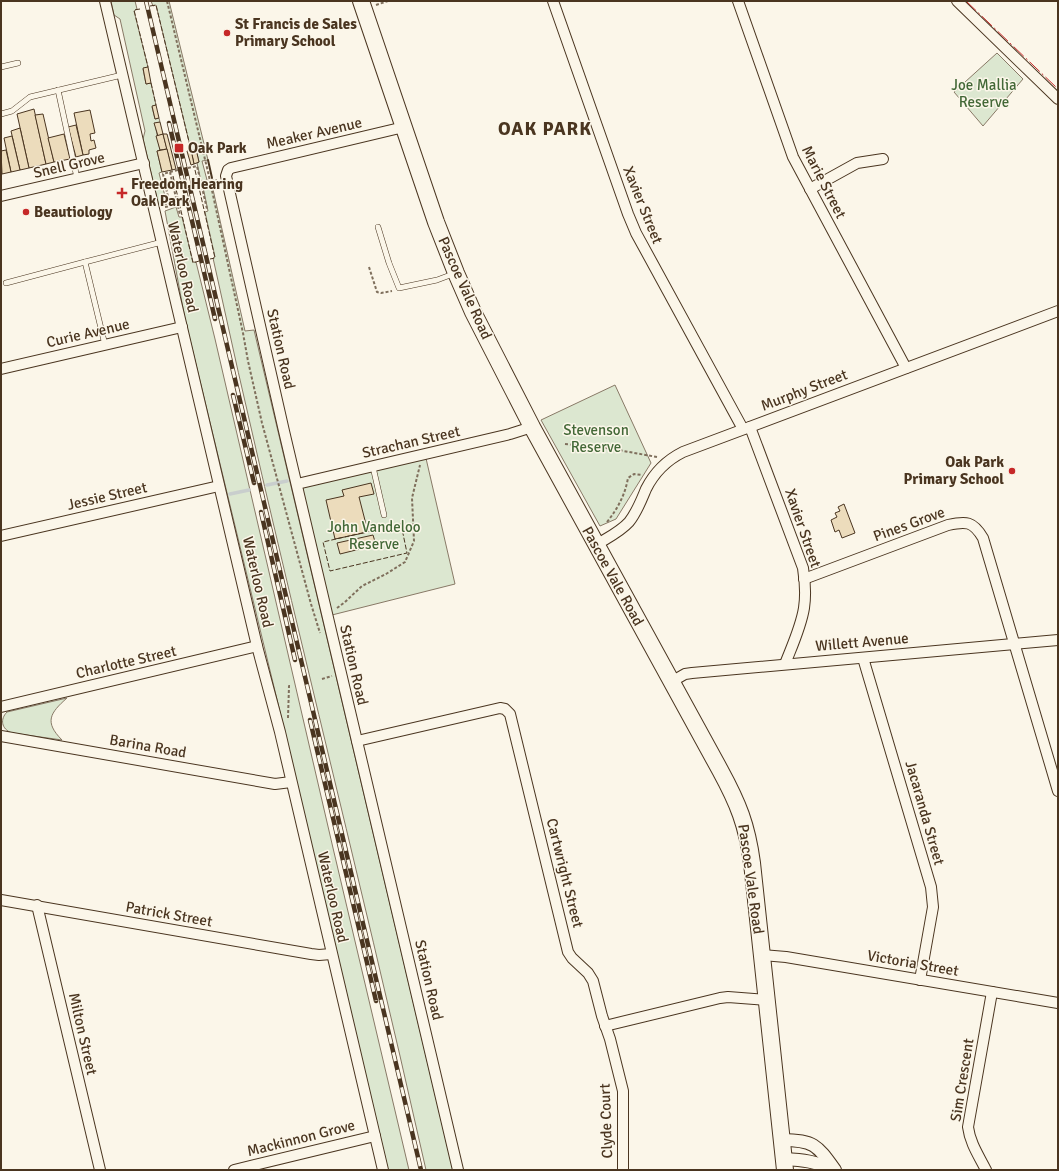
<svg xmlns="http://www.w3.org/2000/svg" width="1059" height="1171" font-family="Signika,sans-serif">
	<rect width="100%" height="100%" fill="#fbf6e9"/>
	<!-- green -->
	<g fill="#dce7d0" stroke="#887966">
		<path d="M111 1H135L137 9 134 11 148 67 143 69 146 84 151 83 156 105 152 107 155 119 159 118 160 122 155 124 160 150 157 151 162 172 159 173 167 204 159 207 143 139 145 131 120 19 114 15Z"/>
		<path d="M151 1H169L208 160 202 161 207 180 201 181 197 163 199 162 196 149 191 150 156 5 153 6Z"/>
		<path d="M997 53 1023 79 983 126 954 92Z"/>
		<path d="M212 185 245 331 254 330 453 1170H426C358 866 279 563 213 258L215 257 205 212 208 211 203 187Z"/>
		<path d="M176 207 179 217H182L193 262H196L215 339 333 848 409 1170H388L281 716 185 319 165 211Z"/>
		<path d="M615 385 651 463 616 519 600 526 541 420Z"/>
		<path d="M425 454 455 584 324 617 293 487Z"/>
		<path d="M67 698C50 713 44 722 62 740L12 733C1 729 0 719 7 712Z"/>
	</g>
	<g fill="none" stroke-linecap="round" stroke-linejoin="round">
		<!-- stream -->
		<g stroke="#c9cecd" stroke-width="3.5">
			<path d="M267 485 287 481"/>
			<path d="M230 494 249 490"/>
		</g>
	</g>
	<!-- building -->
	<g fill="#ecdcbc" stroke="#4a3520">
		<path d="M148 67 151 83 146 84 143 68Z"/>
		<path d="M156 105 159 118 155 119 152 106Z"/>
		<path d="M34 109 46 164 29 168 17 114Z"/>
		<path d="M90 110 95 133 90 134 91 141 94 140 96 148 89 150V154L83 155 74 113Z"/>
		<path d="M43 114 54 162 46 164 35 115Z"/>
		<path d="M160 122 163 134 158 136 154 123Z"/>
		<path d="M76 125 83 155 76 157 68 127Z"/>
		<path d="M20 128 29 168 20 170 11 131Z"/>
		<path d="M64 134 70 159 54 162 48 138Z"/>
		<path d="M163 134 167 149 160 150 156 136Z"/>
		<path d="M163 134H167L176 169 172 170Z"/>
		<path d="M12 136 20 170 11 172 4 138Z"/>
		<path d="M167 149 172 170 162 172 157 151Z"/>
		<path d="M196 149 199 162 194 164 191 150Z"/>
		<path d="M6 150 11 172 2 174 1 151Z"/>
		<path d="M191 150 194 164 191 165 187 151Z"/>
		<path d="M371 483 374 494 359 497 368 532 335 539 326 500 344 496 342 490Z"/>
		<path d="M844 504 855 533 842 538 839 530 835 532 831 520 837 517 835 513 840 511 838 507Z"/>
		<path d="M373 535 376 545 340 554 337 543Z"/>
	</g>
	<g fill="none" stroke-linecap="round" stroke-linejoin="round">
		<defs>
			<g id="service">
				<path d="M1 67 18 63"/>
				<path d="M58 90 77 178"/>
				<path d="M1 114 12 111 30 97 122 75"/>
				<path d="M378 227 389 263 399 288 437 280 453 274"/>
				<path d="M6 283 85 262"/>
				<path d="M105 345 85 262 162 242"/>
				<path d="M373 467 384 515"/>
			</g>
			<g id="minor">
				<path d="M105 1 257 646 280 732 383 1170"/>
				<path d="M553 1 628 214 636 233 743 429"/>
				<path d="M738 1 793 157 906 368"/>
				<path d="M957 1 1058 99"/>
				<path d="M404 127 231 168 228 170 226 176 284 431 458 1170"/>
				<path d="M810 189 857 163 883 159"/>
				<path d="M1 196 144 163"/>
				<path d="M1 369 182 327"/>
				<path d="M750 427 803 568C805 581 806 595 804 608 801 627 792 646 785 664"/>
				<path d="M297 484 510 434 532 427"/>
				<path d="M1 536 219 486"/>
				<path d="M596 545C607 538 620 532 629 522 637 512 641 501 646 489 654 473 667 460 683 452L1058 311"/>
				<path d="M804 579 948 525C966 521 973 521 983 538L1058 791"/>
				<path d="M863 658 931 887 933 907 920 980"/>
				<path d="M671 682 685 674 692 673 1058 640"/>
				<path d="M1 707 257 646"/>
				<path d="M1 736 275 784 291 782"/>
				<path d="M357 741 500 708 505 709 510 714 568 952 572 958 588 973 593 981 602 1016 610 1039 623 1091V1170"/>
				<path d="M1 900 311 954 319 955 331 954"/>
				<path d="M37 905 100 1170"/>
				<path d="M762 955 786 957 1058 1003"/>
				<path d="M605 1026 720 998 728 997 767 1000"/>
				<path d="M234 1170 375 1136"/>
				<path d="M986 1170C979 1156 970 1143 968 1127L992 992"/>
			</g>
			<g id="tertiary">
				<path d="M782 1140C814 1140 817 1145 835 1170"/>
				<path d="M784 1159C803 1160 815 1161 833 1170"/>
			</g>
			<path id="primary" d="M361 1 436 222 456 273 473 312 532 427 720 770C738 803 747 825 752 863L785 1170"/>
		</defs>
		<!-- service casing -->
		<use href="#service" stroke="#4a3520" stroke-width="6"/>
		<!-- minor casing -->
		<use href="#minor" stroke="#4a3520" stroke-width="12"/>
		<!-- tertiary casing -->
		<use href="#tertiary" stroke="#4a3520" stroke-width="14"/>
		<!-- primary casing -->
		<use href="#primary" stroke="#4a3520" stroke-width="18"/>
		<!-- path -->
		<g stroke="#7f6f5c" stroke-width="2" stroke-dasharray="3 2" stroke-linecap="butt">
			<path d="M167 1 208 172 243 333 248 361 262 423 311 604 320 633"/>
			<path d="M376 5 388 1"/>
			<path d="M188 168 197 166 207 209"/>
			<path d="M170 172 178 170"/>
			<path d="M201 183 217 180"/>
			<path d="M165 207 170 206 163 174 170 172 180 215"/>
			<path d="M369 267 377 292 381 293 392 291"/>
			<path d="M565 444 601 447 657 457"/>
			<path d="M607 522C618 508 625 495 628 478L634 474 642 475"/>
			<path d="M337 608 345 602 362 586 386 574 405 562 414 541 412 498 420 465"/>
			<path d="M322 679 332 676"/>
			<path d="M288 718 289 686H291"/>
		</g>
		<!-- service -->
		<use href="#service" stroke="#fbf6e9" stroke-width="5"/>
		<!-- minor -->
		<use href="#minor" stroke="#fbf6e9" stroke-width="10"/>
		<!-- tertiary -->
		<use href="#tertiary" stroke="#fbf6e9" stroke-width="12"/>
		<!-- primary -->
		<use href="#primary" stroke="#fbf6e9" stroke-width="16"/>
		<defs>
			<g id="rail">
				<path d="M146 1 421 1170"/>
				<path d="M169 123 215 319"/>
				<path d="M233 395 254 483"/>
				<path d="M261 512 295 660"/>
				<path d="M310 720 376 1001"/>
			</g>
		</defs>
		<!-- rail casing -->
		<use href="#rail" stroke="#4a3520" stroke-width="4.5"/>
		<!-- rail -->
		<use href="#rail" stroke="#fbf6e9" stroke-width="3" stroke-dasharray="9" stroke-linecap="butt"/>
		<!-- fence -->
		<g stroke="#4a3520" stroke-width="1" stroke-dasharray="5 2" stroke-linecap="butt">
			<path d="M150 6 156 5 191 150"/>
			<path d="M140 9 134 10 148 67"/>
			<path d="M151 83 156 105"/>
			<path d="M195 170 215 258 210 259"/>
			<path d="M173 176 193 263 199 261"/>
			<path d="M401 524 407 553 330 571 323 542Z"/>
		</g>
		<!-- wall -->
		<path stroke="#4a3520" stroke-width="2" d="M208 160 212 178"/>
		<!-- power -->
		<path stroke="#c62828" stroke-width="1" stroke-dasharray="14 3 2 3" stroke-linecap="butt" d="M966 1 1058 89"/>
	</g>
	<!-- markers -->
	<g fill="#c62828" stroke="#fbf6e9" stroke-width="1.5">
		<circle cx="227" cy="33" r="4"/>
		<rect x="174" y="143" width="10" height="10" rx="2"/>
		<path d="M120 187h4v4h4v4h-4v4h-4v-4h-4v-4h4z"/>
		<circle cx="26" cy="212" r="4"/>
		<circle cx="1012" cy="471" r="4"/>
	</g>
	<g text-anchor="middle" stroke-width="3" stroke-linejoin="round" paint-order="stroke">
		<!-- poi labels -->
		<g font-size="15" font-weight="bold" fill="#4a3520" stroke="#fbf6e9" text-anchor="start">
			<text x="235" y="29">St Francis de Sales<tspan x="235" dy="17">Primary School</tspan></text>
			<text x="188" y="153">Oak Park</text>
			<text x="131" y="189">Freedom Hearing<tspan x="131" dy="17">Oak Park</tspan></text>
			<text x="34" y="217">Beautiology</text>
			<text x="1004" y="467" text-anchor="end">Oak Park<tspan x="1004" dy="17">Primary School</tspan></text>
		</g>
		<!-- park labels -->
		<g font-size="15" fill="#436837" stroke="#fbf6e9">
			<text x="984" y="90">Joe Mallia<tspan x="984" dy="17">Reserve</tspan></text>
			<text x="596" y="435">Stevenson<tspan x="596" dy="17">Reserve</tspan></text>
			<text x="374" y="532">John Vandeloo<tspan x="374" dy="17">Reserve</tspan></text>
		</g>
		<!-- street labels -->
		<g font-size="15" fill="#4a3520" stroke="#fbf6e9">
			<text transform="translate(314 133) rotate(-13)" y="5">Meaker Avenue</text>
			<text transform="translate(69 165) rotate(-13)" y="5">Snell Grove</text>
			<text transform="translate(824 182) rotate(63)" y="5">Marie Street</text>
			<text transform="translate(643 205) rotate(68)" y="5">Xavier Street</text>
			<text transform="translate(183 267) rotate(77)" y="5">Waterloo Road</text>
			<text transform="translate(465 288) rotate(66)" y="5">Pascoe Vale Road</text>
			<text transform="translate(88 333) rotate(-13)" y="5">Curie Avenue</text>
			<text transform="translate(281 349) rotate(77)" y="5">Station Road</text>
			<text transform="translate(804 390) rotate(-21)" y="5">Murphy Street</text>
			<text transform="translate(411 442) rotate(-13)" y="5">Strachan Street</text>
			<text transform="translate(107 496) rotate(-13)" y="5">Jessie Street</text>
			<text transform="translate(909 524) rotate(-20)" y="5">Pines Grove</text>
			<text transform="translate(803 528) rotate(71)" y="5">Xavier Street</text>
			<text transform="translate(613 576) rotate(61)" y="5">Pascoe Vale Road</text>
			<text transform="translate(258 582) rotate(77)" y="5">Waterloo Road</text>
			<text transform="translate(862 642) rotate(-5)" y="5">Willett Avenue</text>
			<text transform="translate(126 662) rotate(-13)" y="5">Charlotte Street</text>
			<text transform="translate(354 665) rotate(77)" y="5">Station Road</text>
			<text transform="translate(148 746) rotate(10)" y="5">Barina Road</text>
			<text transform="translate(925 813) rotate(74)" y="5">Jacaranda Street</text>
			<text transform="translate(565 873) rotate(76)" y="5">Cartwright Street</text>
			<text transform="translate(751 879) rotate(82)" y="5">Pascoe Vale Road</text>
			<text transform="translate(333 897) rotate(77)" y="5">Waterloo Road</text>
			<text transform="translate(169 914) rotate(10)" y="5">Patrick Street</text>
			<text transform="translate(913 963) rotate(10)" y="5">Victoria Street</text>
			<text transform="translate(429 980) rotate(77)" y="5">Station Road</text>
			<text transform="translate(83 1034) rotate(77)" y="5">Milton Street</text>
			<text transform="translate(962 1080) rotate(-81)" y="5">Sim Crescent</text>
			<text transform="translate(606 1121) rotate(-92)" y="5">Clyde Court</text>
			<text transform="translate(301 1138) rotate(-14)" y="5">Mackinnon Grove</text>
		</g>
		<!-- district labels -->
		<g font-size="19" font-weight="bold" letter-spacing="1" fill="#4a3520" stroke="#fbf6e9">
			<text x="545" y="135">OAK PARK</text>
		</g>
	</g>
	<!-- border -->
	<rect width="1059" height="1171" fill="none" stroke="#4a3520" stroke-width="4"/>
</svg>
